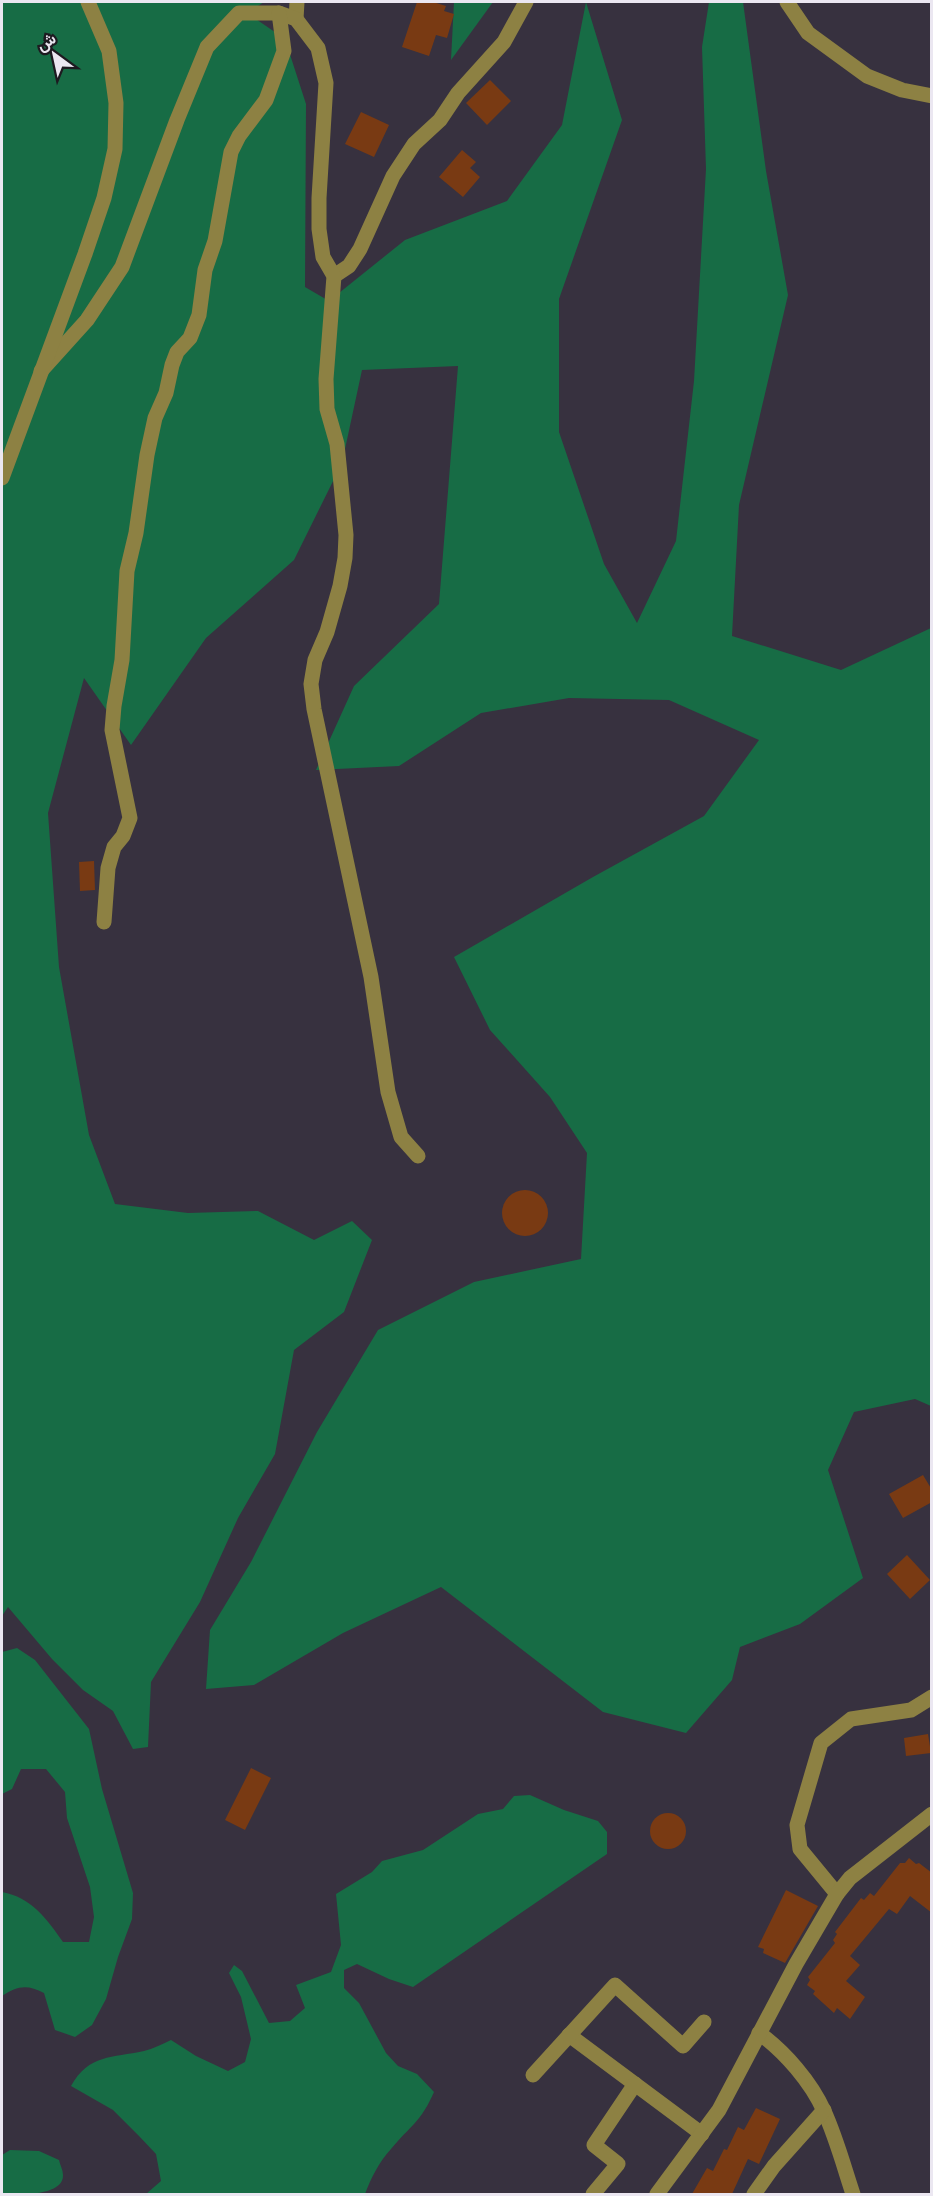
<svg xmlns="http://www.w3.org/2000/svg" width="933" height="2196" font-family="Karla,Vazirmatn,sans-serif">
	<rect width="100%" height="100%" fill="#37313f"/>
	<!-- forest -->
	<g fill="#176c45">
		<path d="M2 2H264L247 13 285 39 306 104 305 287 329 301 405 240 507 201 562 125 586 2 622 120 559 299V432L604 564 637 623 676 541 694 381 706 169 702 47 709 2H743L766 171 788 295 739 505 732 636 841 670 931 628V1406L915 1399 854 1412 828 1470 863 1578 800 1624 740 1647 732 1680 686 1733 603 1712 441 1587 343 1633 254 1685 206 1689 210 1630 251 1562 317 1432 378 1330 474 1282 581 1259 587 1153 550 1097 490 1030 454 957 593 877 704 816 759 740 669 700 569 698 481 713 399 766 316 770 354 686 439 604 458 366 362 370 342 463 294 560 206 638 131 745 84 678 48 813 59 967 89 1135 115 1204 188 1213 258 1211 314 1240 352 1221 372 1240 344 1312 294 1350 275 1454 238 1518 200 1602 151 1682 148 1747 133 1749 113 1711 83 1690 52 1659 8 1607 2 1616Z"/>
		<path d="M454 2H493L451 60Z"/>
		<path d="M17 1648 35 1660 89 1729 102 1789 133 1893 132 1919 118 1957 106 1999 92 2025 75 2037 55 2030 44 1993C27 1984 17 1986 2 1996V1892C31 1897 47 1919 63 1942H89L94 1917 90 1887 67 1818 65 1792 46 1769H21L12 1789 2 1794V1652Z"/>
		<path d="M530 1795 564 1810 598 1821 607 1832V1854L413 1987 389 1979 357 1964 344 1970V1988L359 2003 386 2053 398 2066 417 2074 434 2092C421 2122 410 2126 391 2149 379 2162 371 2178 365 2194H146L161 2181 156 2154 139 2136 113 2110 71 2086C89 2054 112 2058 144 2051 153 2049 162 2044 171 2040L196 2056 228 2071 245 2062 251 2039 241 1997 229 1973 234 1965 242 1971 269 2023 290 2021 305 2008 296 1985 331 1972 341 1945 336 1894 372 1872 382 1861 423 1850 478 1814 503 1809 514 1796Z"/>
		<path d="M10 2150 39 2151 59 2160C60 2165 63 2170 63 2175 64 2196 19 2195 2 2194V2155Z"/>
	</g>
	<!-- building -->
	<g fill="#793a13">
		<path d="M417 2H433L446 6 444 11 454 14 447 38 436 35 429 56 402 47Z"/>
		<path d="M490 80 511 101 487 125 466 103Z"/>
		<path d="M361 112 389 125 374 157 345 144Z"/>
		<path d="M462 150 476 162 470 168 480 177 463 197 439 177Z"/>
		<path d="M94 861 95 890 80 891 79 862Z"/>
		<circle cx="525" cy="1213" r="23"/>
		<path d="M923 1475 932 1490V1502L903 1518 889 1494Z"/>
		<path d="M907 1555 930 1580 910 1599 887 1574Z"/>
		<path d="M928 1734 931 1753 906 1756 904 1738Z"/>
		<path d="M251 1768 271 1778 245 1830 225 1820Z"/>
		<circle cx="668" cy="1831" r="18"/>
		<path d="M909 1858 916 1864 919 1863 932 1873V1913L910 1896 897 1914 889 1909 850 1956 860 1965 846 1981 865 1997 850 2019 837 2008 834 2013 813 1994 815 1991 807 1985 810 1980 808 1977 835 1943 833 1940 837 1934 835 1932 861 1898 864 1900 870 1893 874 1896 900 1863H905Z"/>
		<path d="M786 1890 818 1906 785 1963 763 1953 764 1949 758 1947Z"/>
		<path d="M756 2108 780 2119 759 2164 748 2159 732 2194H692L707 2168 713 2171 724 2149 727 2150 738 2127 744 2130Z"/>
	</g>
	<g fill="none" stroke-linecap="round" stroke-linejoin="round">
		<!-- minor -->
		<g stroke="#8d8143" stroke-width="15">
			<path d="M787 2 808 33 867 76 902 90 932 96"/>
			<path d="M296 19 297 2"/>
			<path d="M334 276 349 266 360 249 393 176 414 144 440 120 458 93 504 42 526 2"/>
			<path d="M41 371 87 320 122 267 177 120 207 47 239 13H279L296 19 318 48 326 83 319 198V229L323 257 334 276 326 379 327 409 337 444 346 535 345 558 340 586 327 632 315 660 311 684 314 709 371 977 388 1092 401 1137 418 1156"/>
			<path d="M2 478 85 254 104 198 115 149 116 103 109 51 88 2"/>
			<path d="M104 922 108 868 114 847 123 836 130 818 112 730 114 706 122 660 127 571 136 533 147 455 155 418 166 393 172 365 177 352 190 338 199 315 205 270 215 241 231 152 239 136 266 100 284 51 279 13"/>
			<path d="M837 1894 800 1849 797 1825 821 1743 851 1719 911 1710 932 1697"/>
			<path d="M759 2033C785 2052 811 2082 824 2111 836 2137 844 2167 853 2194"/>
			<path d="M569 2035 702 2134"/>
			<path d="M533 2075 615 1985 683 2046 704 2022"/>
			<path d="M593 2194 618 2164 594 2145 635 2084"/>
			<path d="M657 2194 719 2110 796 1964 837 1894 850 1878 932 1814"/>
			<path d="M754 2194 774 2166 824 2110"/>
		</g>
	</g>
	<!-- border -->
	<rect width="933" height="2196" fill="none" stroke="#ebe7f1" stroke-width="6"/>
	<!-- north arrow -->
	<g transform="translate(54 54) rotate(327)" stroke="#1d1a20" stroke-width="4.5" paint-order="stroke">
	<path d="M0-4.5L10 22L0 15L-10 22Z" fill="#ebe7f1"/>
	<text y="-9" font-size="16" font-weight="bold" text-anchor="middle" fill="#ebe7f1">ش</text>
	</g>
</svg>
